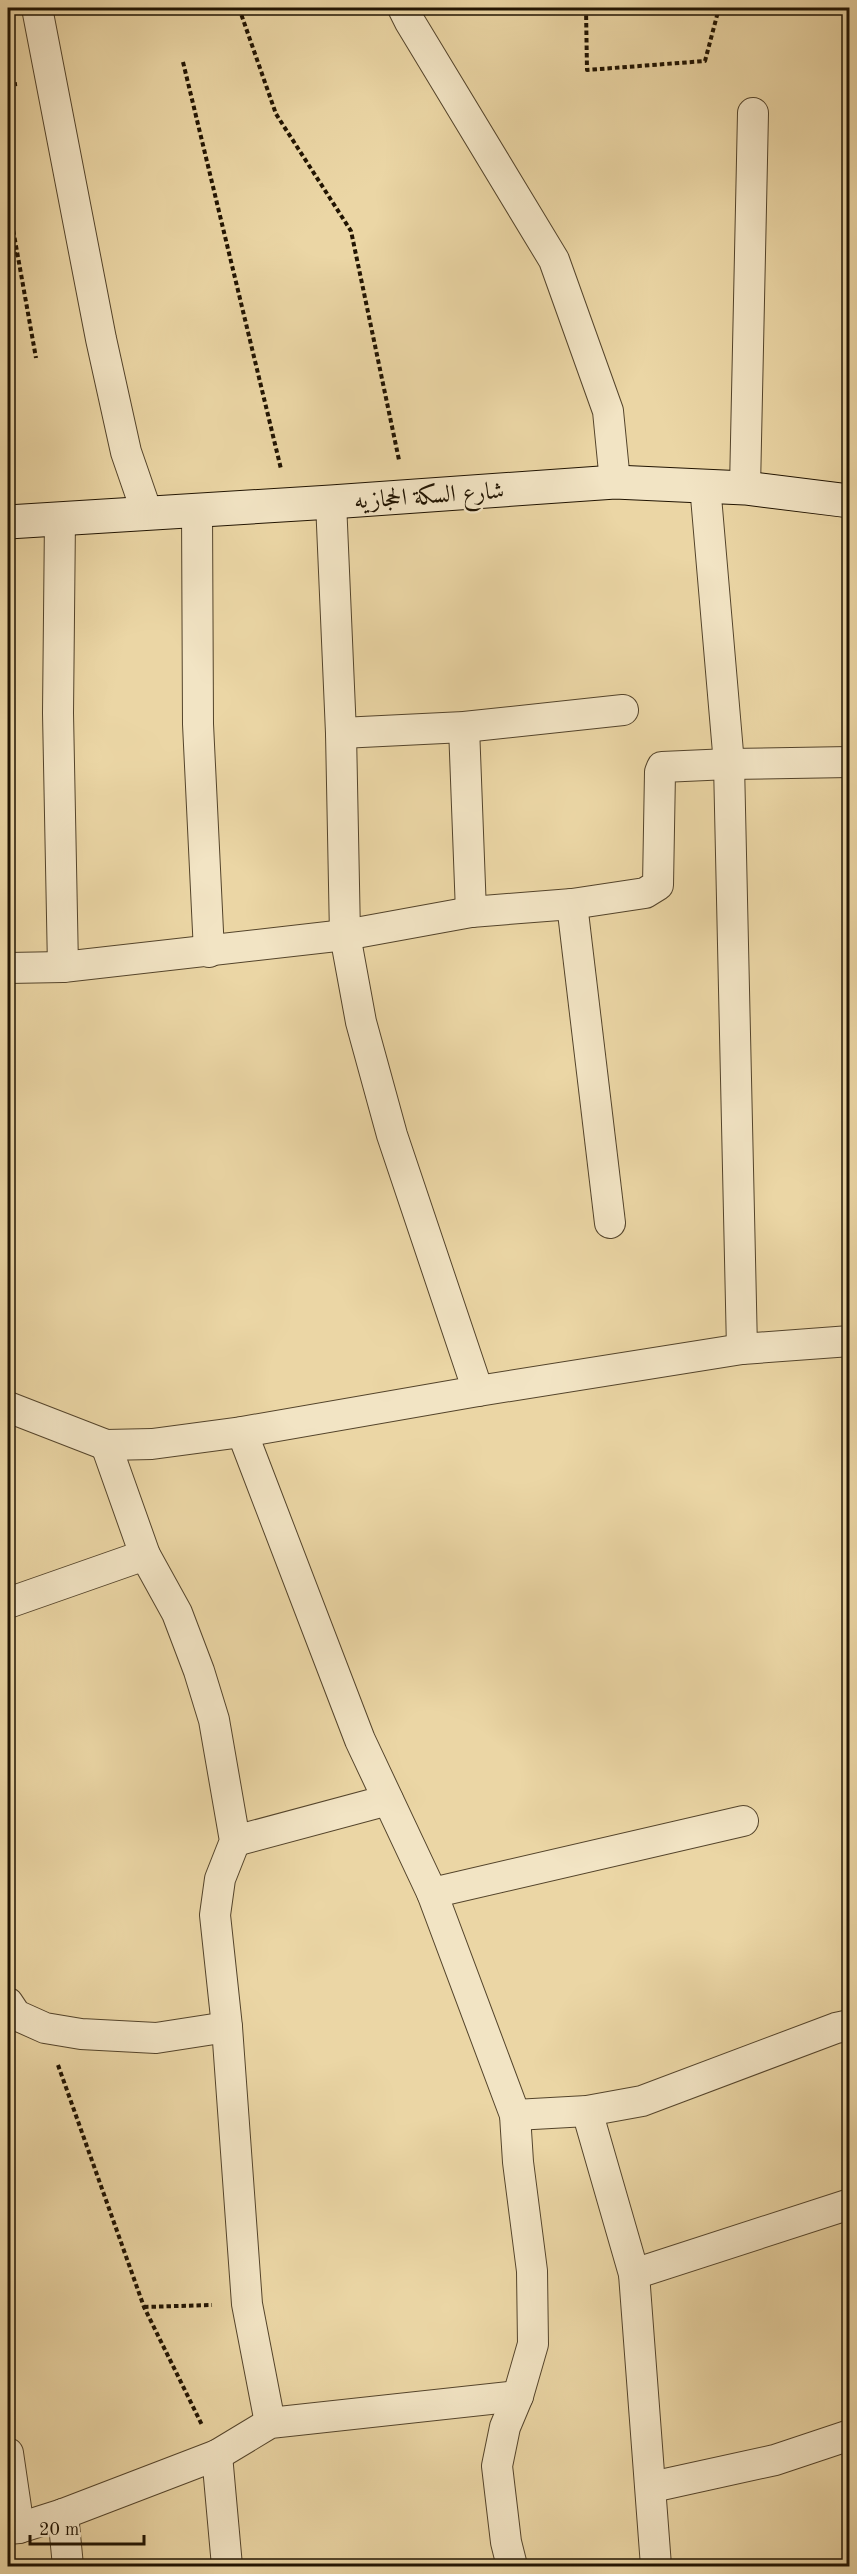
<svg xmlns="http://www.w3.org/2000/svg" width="857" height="2574" font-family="'Old Standard TT',Amiri,serif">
	<rect width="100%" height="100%" fill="#ebd6a5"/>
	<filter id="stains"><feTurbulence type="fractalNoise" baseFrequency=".00333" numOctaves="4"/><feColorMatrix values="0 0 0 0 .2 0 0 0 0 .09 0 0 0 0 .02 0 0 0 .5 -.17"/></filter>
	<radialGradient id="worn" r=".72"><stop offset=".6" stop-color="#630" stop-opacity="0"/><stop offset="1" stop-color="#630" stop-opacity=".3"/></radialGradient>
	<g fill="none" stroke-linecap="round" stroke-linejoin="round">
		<defs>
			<g id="street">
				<path d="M37 8 101 339 126 452 147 513"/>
				<path d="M403 8 410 22 554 260 608 411 615 482"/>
				<path d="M705 485 729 764 742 1349"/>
				<path d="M745 488 753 113"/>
				<path d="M331 502 341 733 345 935 361 1022 392 1135 478 1391"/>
				<path d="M197 510 198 724 209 952"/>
				<path d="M60 518 58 713 63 967"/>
				<path d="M464 727 471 912"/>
				<path d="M341 733 464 727 623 710"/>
				<path d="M572 904 610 1223"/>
				<path d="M8 968 63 967 345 935 471 912 572 904 645 893 658 885 660 772 662 767 729 764 850 762"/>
				<path d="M8 1407 106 1445 152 1444 242 1432 478 1391 742 1349 850 1341"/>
				<path d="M242 1432 360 1740 432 1893 515 2115 518 2162 532 2271 533 2344 518 2396 505 2427 497 2466 506 2542 512 2566"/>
				<path d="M106 1445 145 1555 177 1613 199 1671 214 1720 235 1841 220 1879 215 1915 227 2027 247 2304 270 2423"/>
				<path d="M8 1603 145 1555"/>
				<path d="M235 1841 388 1800"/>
				<path d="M432 1893 743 1821"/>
				<path d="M8 2003 16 2015 45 2028 81 2034 156 2038 227 2027"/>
				<path d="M587 2111 634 2274 656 2566"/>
				<path d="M515 2115 587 2111 642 2101 836 2028 850 2025"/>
				<path d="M634 2274 850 2204"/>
				<path d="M8 2453 19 2528"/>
				<path d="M217 2455 227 2566"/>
				<path d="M652 2487 775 2460 850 2435"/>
				<path d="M63 2514 68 2566"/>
				<path d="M8 2529 19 2528 63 2514 217 2455 270 2423 518 2396"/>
			</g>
			<path id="secondary" d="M8 522 331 502 615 482 745 488 850 501"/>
		</defs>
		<!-- street casing -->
		<use href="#street" stroke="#54442b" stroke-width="32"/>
		<!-- secondary casing -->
		<use href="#secondary" stroke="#211402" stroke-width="35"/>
		<!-- path -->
		<g stroke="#211402" stroke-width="4" stroke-dasharray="4.5 3" stroke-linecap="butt">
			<path d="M239 8 276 114 351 231 399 460"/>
			<path d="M586 8 587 70 705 61 719 8"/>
			<path d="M183 62 281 469"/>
			<path d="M8 85 17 84"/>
			<path d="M8 201 36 358"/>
			<path d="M8 255 17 254"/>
			<path d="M58 2065 144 2307 202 2425"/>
			<path d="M144 2307 212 2305"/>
		</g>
		<!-- street -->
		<use href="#street" stroke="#f2e4c4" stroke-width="30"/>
		<!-- secondary -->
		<use href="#secondary" stroke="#f2e4c4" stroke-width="33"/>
	</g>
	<g text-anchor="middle" stroke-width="4.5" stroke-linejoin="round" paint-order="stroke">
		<!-- street labels -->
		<g font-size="24" fill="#211402" stroke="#f2e4c4">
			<text transform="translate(429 495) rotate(-4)" y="8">شارع السكة الحجازيه</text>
		</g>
	</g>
	<!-- margin -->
	<rect width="857" height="2574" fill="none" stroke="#ebd6a5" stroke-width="30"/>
	<rect x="9" y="9" width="839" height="2556" fill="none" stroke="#211402" stroke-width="3"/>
	<rect x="15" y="15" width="827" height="2544" fill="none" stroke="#211402" stroke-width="1.5"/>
	<!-- scale -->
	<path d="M30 2535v9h114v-9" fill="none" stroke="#211402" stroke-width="3"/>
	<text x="39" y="2535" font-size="18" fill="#211402" stroke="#f2e4c4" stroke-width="4.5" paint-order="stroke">20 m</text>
	<rect width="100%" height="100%" filter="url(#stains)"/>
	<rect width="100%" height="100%" fill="url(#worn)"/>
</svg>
